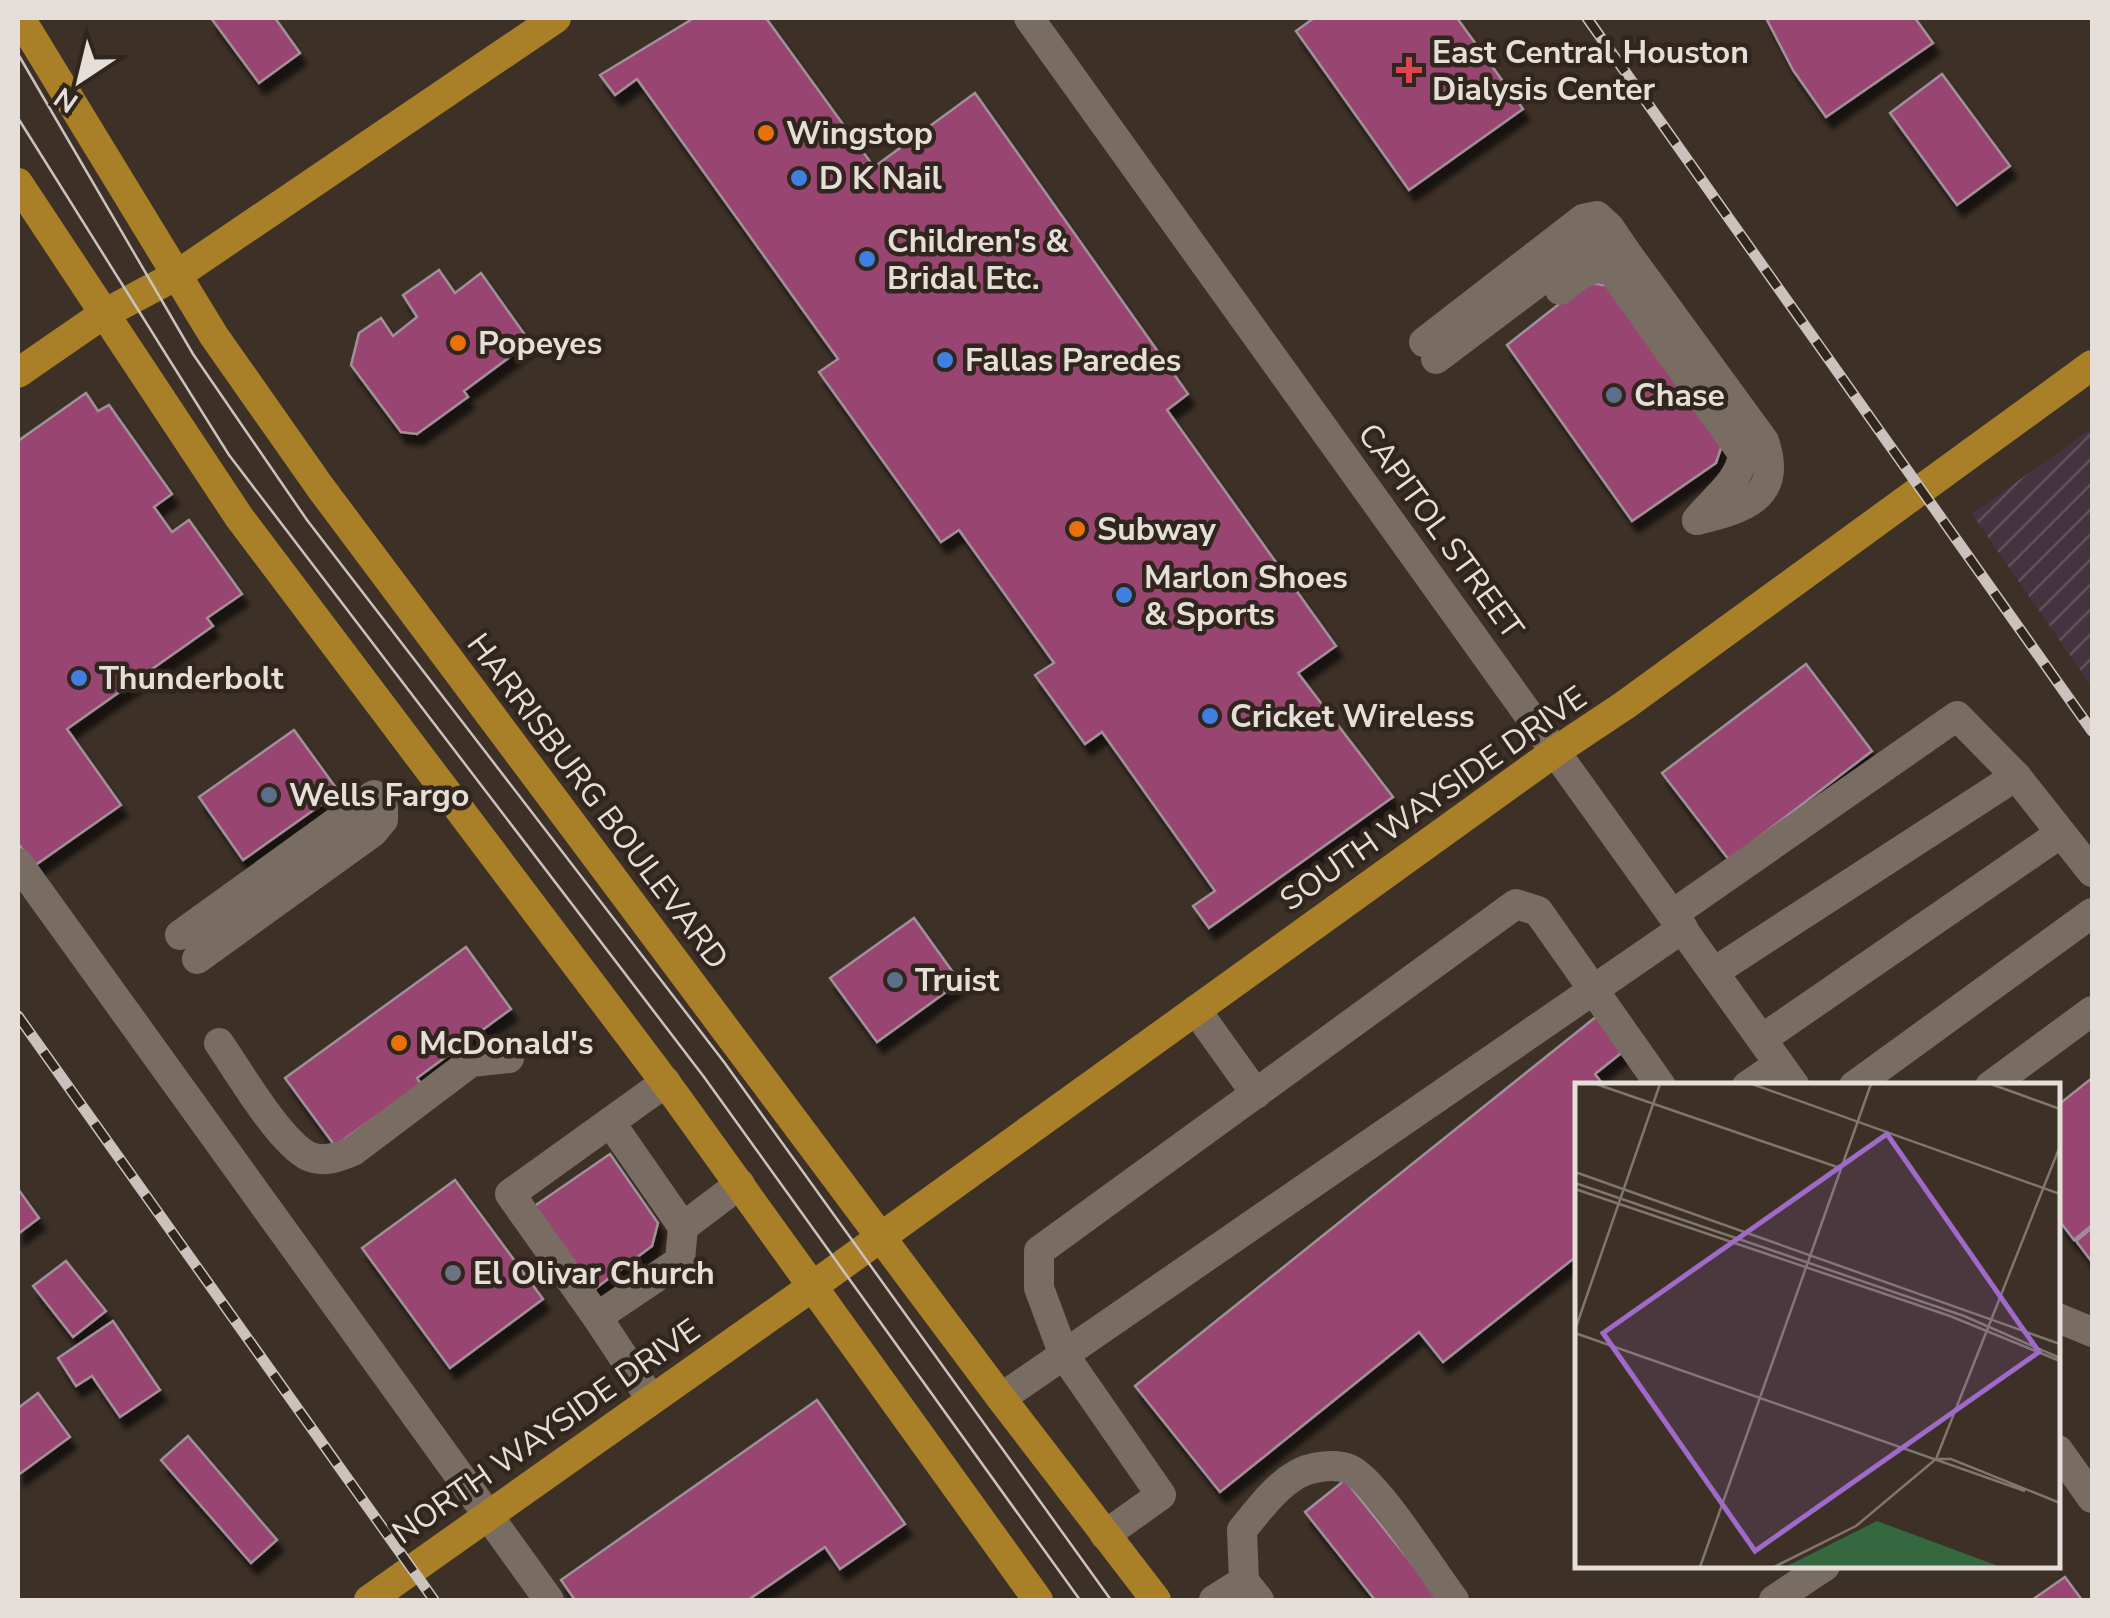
<svg xmlns="http://www.w3.org/2000/svg" width="2110" height="1618" font-family="'Nunito Sans',sans-serif">
	<defs>
		<pattern id="industrial-furrows" width="10" height="10" patternUnits="userSpaceOnUse" patternTransform="scale(2.5)"><rect width="10" height="10" fill="#45343f"/><path d="M-1 1l2-2M0 10L10 0M9 11l2-2" fill="none" stroke="#60515a"/></pattern>
		<filter id="shadow"><feDropShadow dx="6" dy="11" stdDeviation="2.5" flood-color="#0009"/></filter>
	</defs>
	<rect width="100%" height="100%" fill="#3c3027"/>
	<!-- industrial -->
	<path fill="url(#industrial-furrows)" d="M2092 428V687L1972 514Z"/>
	<!-- building -->
	<g fill="#984472" stroke="#a19098" stroke-width="2.5" filter="url(#shadow)">
		<path d="M211 18H275L300 53 259 83Z"/>
		<path d="M694 18H766L874 167 975 93 1188 394 1167 410 1336 646 1298 673 1393 797 1209 928 1193 906 1215 891 1102 732 1085 744 1035 675 1054 663 959 530 941 542 819 372 838 359 637 79 615 95 600 75Z"/>
		<path d="M1314 18H1457L1523 109 1409 190 1296 31Z"/>
		<path d="M1766 18H1915L1933 43 1826 117 1793 70Z"/>
		<path d="M1942 74 2010 166 1957 205 1890 113Z"/>
		<path d="M439 270 455 293 481 273 530 342 464 391 468 397 417 434 401 432 351 365 359 333 381 318 393 336 417 317 403 295Z"/>
		<path d="M1587 282 1608 286 1722 445 1716 463 1632 521 1507 345Z"/>
		<path d="M86 393 98 411 109 405 172 494 154 507 172 532 189 520 242 594 207 618 213 626 67 729 121 805 34 866 18 843V441Z"/>
		<path d="M1806 664 1872 751 1729 860 1662 773Z"/>
		<path d="M294 730 339 792 243 860 199 797Z"/>
		<path d="M914 918 960 982 877 1042 830 978Z"/>
		<path d="M466 947 511 1009 417 1078 421 1084 335 1146 285 1078Z"/>
		<path d="M1597 1016 1625 1050 1595 1074 1604 1086H1578V1255L1443 1362 1419 1332 1220 1492 1135 1386Z"/>
		<path d="M2092 1078V1225L2074 1240 2058 1219V1105Z"/>
		<path d="M610 1154 658 1223 652 1246 592 1291 533 1207Z"/>
		<path d="M455 1180 543 1299 450 1368 362 1248Z"/>
		<path d="M18 1189 39 1218 18 1234Z"/>
		<path d="M2092 1228V1262L2076 1241Z"/>
		<path d="M66 1261 106 1311 73 1337 33 1286Z"/>
		<path d="M113 1321 160 1390 120 1417 92 1376 76 1386 58 1358Z"/>
		<path d="M38 1393 70 1437 18 1475V1408Z"/>
		<path d="M817 1400 905 1524 840 1569 825 1547 748 1600H575L561 1580Z"/>
		<path d="M188 1436 277 1540 251 1563 161 1460Z"/>
		<path d="M1345 1480 1441 1600H1375L1305 1512Z"/>
		<path d="M2065 1577 2082 1600H2032Z"/>
	</g>
	<g fill="none" stroke-linecap="round" stroke-linejoin="round">
		<!-- minor -->
		<g stroke="#796c62" stroke-width="30">
			<path d="M1029 18 1795 1086"/>
			<path d="M1560 290C1577 277 1592 261 1613 272L1743 454C1741 480 1713 500 1697 520"/>
			<path d="M1424 342 1583 219 1597 216 1609 227 1626 252"/>
			<path d="M1436 359 1581 250C1599 241 1609 240 1626 252L1764 441C1784 499 1741 509 1697 520"/>
			<path d="M18 863 549 1600"/>
			<path d="M1673 914 1957 716 2016 776 2092 872"/>
			<path d="M180 935 374 795"/>
			<path d="M197 959 373 832 383 820V808"/>
			<path d="M1714 972 2016 776"/>
			<path d="M1196 1010 1256 1094"/>
			<path d="M1762 1039 2061 833"/>
			<path d="M219 1043C239 1072 279 1141 308 1156 323 1163 339 1157 353 1151L471 1062 509 1058"/>
			<path d="M1747 1086 1779 1064"/>
			<path d="M1854 1086 2092 913"/>
			<path d="M1990 1086 2092 1011"/>
			<path d="M610 1122 683 1227"/>
			<path d="M597 1317 510 1194 666 1082"/>
			<path d="M2058 1318 2092 1332"/>
			<path d="M1001 1398 1683 928"/>
			<path d="M651 1399 597 1317 680 1261 683 1227 740 1184"/>
			<path d="M2058 1450 2092 1498"/>
			<path d="M1105 1535 1161 1495 1064 1355 1039 1288V1251L1516 904 1538 911 1661 1086"/>
			<path d="M1244 1581 1242 1530C1257 1512 1275 1487 1296 1475 1309 1467 1334 1463 1349 1469 1375 1479 1434 1574 1454 1600"/>
			<path d="M1214 1600 1244 1581 1259 1600"/>
			<path d="M1774 1600 1825 1566"/>
		</g>
		<!-- major -->
		<g stroke="#a98028" stroke-width="30">
			<path d="M20 18 214 336 320 487 1001 1398 1156 1600"/>
			<path d="M18 183 239 517 674 1094 1038 1600"/>
			<path d="M18 373 102 315 177 275 556 18"/>
			<path d="M369 1600 813 1286 1556 751 1625 705 2092 365"/>
		</g>
		<!-- tram -->
		<g stroke="#cbc2bd" stroke-width="2.5">
			<path d="M18 54 193 354 307 520 724 1062 1111 1600"/>
			<path d="M18 118 229 455 704 1077 1080 1600"/>
		</g>
		<defs>
			<g id="rail">
				<path d="M1587 18 2092 731"/>
				<path d="M18 1016 434 1600"/>
			</g>
		</defs>
		<!-- rail casing -->
		<use href="#rail" stroke="#cbc2bd" stroke-width="11"/>
		<!-- rail -->
		<use href="#rail" stroke="#31261e" stroke-width="8" stroke-dasharray="22" stroke-linecap="butt"/>
	</g>
	<!-- markers -->
	<path fill="#e0444e" stroke="#31261e" stroke-width="4" d="M1404 55h10v10h10v10h-10v10h-10v-10h-10v-10h10z"/>
	<g fill="#e8710a" stroke="#31261e" stroke-width="4">
		<circle cx="766" cy="133" r="10"/>
		<circle cx="458" cy="343" r="10"/>
		<circle cx="1077" cy="529" r="10"/>
		<circle cx="399" cy="1043" r="10"/>
	</g>
	<g fill="#3f7fe0" stroke="#31261e" stroke-width="4">
		<circle cx="799" cy="178" r="10"/>
		<circle cx="867" cy="259" r="10"/>
		<circle cx="945" cy="360" r="10"/>
		<circle cx="1124" cy="595" r="10"/>
		<circle cx="79" cy="678" r="10"/>
		<circle cx="1210" cy="716" r="10"/>
	</g>
	<g fill="#5c6f8a" stroke="#31261e" stroke-width="4">
		<circle cx="1614" cy="395" r="10"/>
		<circle cx="269" cy="795" r="10"/>
		<circle cx="895" cy="980" r="10"/>
	</g>
	<circle fill="#6b7280" stroke="#31261e" stroke-width="4" cx="453" cy="1273" r="10"/>
	<g text-anchor="middle" stroke-width="9" stroke-linejoin="round" paint-order="stroke">
		<!-- poi labels -->
		<g font-size="32" font-weight="bold" fill="#e6ded9" stroke="#31261e" text-anchor="start">
			<text x="1432" y="63">East Central Houston<tspan x="1432" dy="37">Dialysis Center</tspan></text>
			<text x="786" y="144">Wingstop</text>
			<text x="819" y="189">D K Nail</text>
			<text x="887" y="252">Children's &amp;<tspan x="887" dy="37">Bridal Etc.</tspan></text>
			<text x="478" y="354">Popeyes</text>
			<text x="965" y="371">Fallas Paredes</text>
			<text x="1634" y="406">Chase</text>
			<text x="1097" y="540">Subway</text>
			<text x="1144" y="588">Marlon Shoes<tspan x="1144" dy="37">&amp; Sports</tspan></text>
			<text x="99" y="689">Thunderbolt</text>
			<text x="1230" y="727">Cricket Wireless</text>
			<text x="289" y="806">Wells Fargo</text>
			<text x="915" y="991">Truist</text>
			<text x="419" y="1054">McDonald's</text>
			<text x="473" y="1284">El Olivar Church</text>
		</g>
		<!-- street labels -->
		<g font-size="32" fill="#e6ded9" stroke="#31261e">
			<text transform="translate(1441 531) rotate(54)" y="11">CAPITOL STREET</text>
			<text transform="translate(1433 798) rotate(-35)" y="11">SOUTH WAYSIDE DRIVE</text>
			<text transform="translate(598 801) rotate(53)" y="11">HARRISBURG BOULEVARD</text>
			<text transform="translate(546 1431) rotate(-35)" y="11">NORTH WAYSIDE DRIVE</text>
		</g>
	</g>
	<!-- overview -->
	<g transform="translate(1575 1083)">
		<rect width="485" height="485" fill="#3c3027"/>
		<path d="M302 438 426 484H210Z" fill="#34683e"/>
		<path fill="none" stroke="#80766e" stroke-width="2.5" d="M21 1 265 85M177 1 485 111M416 1 485 26M0 89 485 261M0 100 389 233 485 275M0 106 375 233 485 278M0 247 85 1M0 250 450 408M361 376H376L485 420M125 484 296 1M199 484 281 443 361 376 485 63"/>
		<path fill="#a06ac8" fill-opacity="0.15" stroke="#a06ac8" stroke-width="5" d="M312 51 464 269 180 468 28 250Z"/>
		<rect width="485" height="485" fill="none" stroke="#e6ded9" stroke-width="5"/>
	</g>
	<!-- border -->
	<rect width="2110" height="1618" fill="none" stroke="#e6ded9" stroke-width="40"/>
	<!-- north arrow -->
	<g transform="translate(80 80) rotate(215)" stroke="#31261e" stroke-width="8" paint-order="stroke">
	<path d="M0-8L18 38L0 25L-18 38Z" fill="#e6ded9"/>
	<text y="-15" font-size="28" font-weight="bold" text-anchor="middle" fill="#e6ded9">N</text>
	</g>
</svg>
